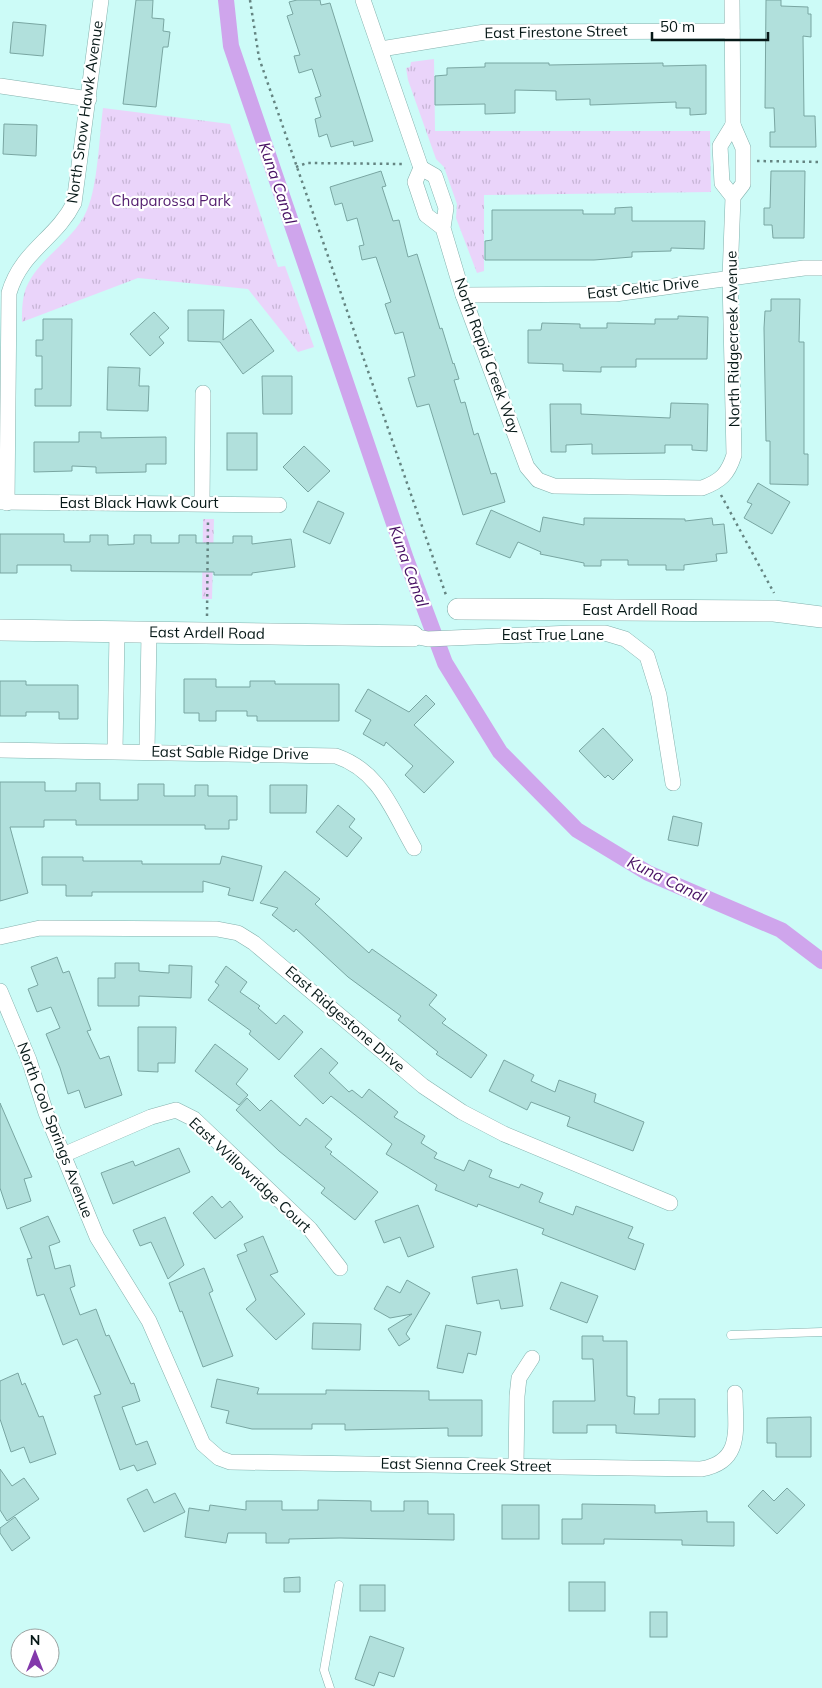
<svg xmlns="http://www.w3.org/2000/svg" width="822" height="1688" font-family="Mulish,sans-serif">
	<defs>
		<pattern id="grass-tufts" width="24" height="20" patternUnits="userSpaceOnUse" patternTransform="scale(1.25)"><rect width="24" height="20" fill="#ead4fa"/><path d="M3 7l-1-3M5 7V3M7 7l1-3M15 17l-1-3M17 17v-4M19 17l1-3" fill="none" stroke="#c7b5d6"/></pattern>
	</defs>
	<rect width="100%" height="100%" fill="#ccfbf7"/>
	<!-- grass -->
	<g fill="url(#grass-tufts)">
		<path d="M434 59 435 131H710L711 192 484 195V271L477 273 456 218 457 204 444 167 436 159 408 80 406 68 410 67 411 62Z"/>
		<path d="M103 108 230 124 278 267 285 266 314 347 298 352 248 289 138 278 22 322C22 310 22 299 26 288 39 257 74 241 87 210 98 185 99 137 103 108Z"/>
		<path d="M203 519H214L212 599H202Z"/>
	</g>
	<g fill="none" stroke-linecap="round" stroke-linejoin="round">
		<!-- canal -->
		<path stroke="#cfa5ec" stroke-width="16" d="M226 0 231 46 406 559 445 663 500 752 577 830 648 873 781 930 822 961"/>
	</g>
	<!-- building -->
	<g fill="#b1e0dc" stroke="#79a6a2">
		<path d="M136 0H153L152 18 164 19 163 31 170 32 168 47H163L156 107 123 104Z"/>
		<path d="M297 0H320L321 5 330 3 373 141 354 146 353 141 331 147 327 134 319 137 315 119 321 117 315 98 321 96 312 69 299 73 294 56 300 55 287 16 293 14 289 2Z"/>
		<path d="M766 0H781V6L808 7V14H811V37L803 36 804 116H815L816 147H770V132H775L774 108H765Z"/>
		<path d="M13 22 46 25 43 56 10 53Z"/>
		<path d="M485 63H549V65L663 63V66L706 65V114L690 115V108H676V102L590 105V99L556 100V91L515 90V113L485 114V104L435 105V76L447 75V68L485 67Z"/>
		<path d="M4 124 37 125 36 156 3 154Z"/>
		<path d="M381 171 386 186 382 187 393 221 399 220 408 257 417 254 440 329 442 328 453 364 454 363 459 379 454 380 461 403 465 402 474 435 478 433 491 474 496 473 505 502 463 515 429 404 417 407 408 378 415 376 403 332 395 334 385 304 391 302 376 257 362 260 359 246 364 245 357 218 347 221 342 203 335 205 330 187Z"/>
		<path d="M771 171H805L804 238H773L772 225H764V208H770Z"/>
		<path d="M632 207V221H705L704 249 671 248V251L632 252V257L594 260H485V241L492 240V210H583V214H615V208Z"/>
		<path d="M771 299H800L799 342H804V454H808V485L770 484V441H766L764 328 765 311H771Z"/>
		<path d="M188 310H224L223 340 251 319 274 351 243 374 220 342 188 341Z"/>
		<path d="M154 312 169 328 159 337 164 343 150 356 130 334Z"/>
		<path d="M678 316 708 317 707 359H636V367H601V372L563 371V364L528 363V330H541L542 323 580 324V328H607V323L655 324V319H678Z"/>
		<path d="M43 319H72L71 406H35V389H42V356H36V340H43Z"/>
		<path d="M108 367 140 368 139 386H149L148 411 107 410Z"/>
		<path d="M262 376H292V414H263Z"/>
		<path d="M671 403 708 404 707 451 692 450V445H665V453L592 454V444L566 445V452H551L550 404H581V414L670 418Z"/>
		<path d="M79 432H101V438L166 437V464H146V472L96 473V467L72 466V471L34 472V442H79Z"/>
		<rect x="227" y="433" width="30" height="37"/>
		<path d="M304 446 330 471 308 492 283 467Z"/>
		<path d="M758 483 790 502 772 534 744 518 752 504 747 502Z"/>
		<path d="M318 501 344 513 330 544 303 532Z"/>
		<path d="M491 510 540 532 543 517 584 525V518L685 519V521L712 518 713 525 724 524 727 553 716 554 717 561 684 565V570H666V565H628V560H601V566H584V563L540 554 541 552 518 542 510 558 476 544Z"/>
		<path d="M0 534H64V542H90V535H108V545L134 544V535H151V543H179V535H196V543H233V536H252V544L291 539 295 567 252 573V575H214V572L71 571V565H17V573H0Z"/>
		<path d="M184 679H216V687H250V681H275V684H339V721H257V716H247V711H216V721H199V713H184Z"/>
		<path d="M0 681H26V685H78V719H59V712H26V716H0Z"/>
		<path d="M368 689 409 712 426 695 435 704 414 725 454 762 424 793 405 775 413 766 386 742 384 746 363 734 371 720 355 711Z"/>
		<path d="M603 728 633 760 613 780 608 775 605 778 579 751Z"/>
		<path d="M0 782H45V791H76V783H100V800H138V784H164V796H195V785H208V796H237V820H229V829H205V825H76V820H44V827H10L28 893 0 901Z"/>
		<path d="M270 785H307L306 813H270Z"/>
		<path d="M338 805 355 819 349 827 362 838 347 857 316 832Z"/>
		<path d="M673 816 702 823 698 846 668 840Z"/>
		<path d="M222 856 262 866 253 901 228 895 230 888 203 881V892H92V896H66V885H42V857H83V861H142V864H220Z"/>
		<path d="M285 871 320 899 315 904 369 953 372 949 437 995 429 1005 446 1019 442 1023 487 1055 471 1078 436 1054 438 1052 398 1020 401 1016 348 977 296 929 294 932 272 915 278 908 260 903Z"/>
		<path d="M57 957 63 973 69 971 91 1030 87 1031 100 1059 109 1056 122 1095 85 1108 79 1090 68 1094 60 1068 46 1034 60 1028 51 1007 37 1012 28 989 38 985 31 967Z"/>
		<path d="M115 963H139V971L169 973V965L192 966 191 998 139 996V1006H98V978H115Z"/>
		<path d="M226 966 247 982 240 992 260 1006 258 1008 276 1024 284 1015 303 1032 279 1060 249 1034 251 1031 208 1000 219 985 215 982Z"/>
		<path d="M138 1027H176L175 1063H158V1072L138 1071Z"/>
		<path d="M215 1044 248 1069 236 1084 248 1095 239 1105 195 1071Z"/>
		<path d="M321 1048 338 1063 329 1073 349 1092 352 1090 362 1098 369 1089 398 1112 394 1117 425 1136 421 1143 437 1153 434 1158 464 1171 469 1160 492 1170 489 1177 519 1188 521 1184 543 1193 539 1202 573 1215 576 1206 633 1227 628 1238 644 1244 635 1270 542 1234 544 1229 478 1204 477 1207 435 1190 437 1185 386 1154 392 1144 331 1096 323 1104 294 1076Z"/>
		<path d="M504 1060 534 1075 531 1081 555 1092 559 1080 596 1094 594 1102 644 1122 633 1151 567 1126 570 1117 531 1102 527 1110 489 1091Z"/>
		<path d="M247 1098 260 1111 271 1100 300 1126 306 1118 332 1139 325 1147 332 1152 330 1154 378 1192 355 1220 321 1193 325 1188 279 1151 236 1110Z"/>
		<path d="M0 1103 32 1177 24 1179 31 1201 7 1209 0 1188Z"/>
		<path d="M179 1148 190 1172 113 1204 101 1173 133 1161 135 1166Z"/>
		<path d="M212 1196 222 1208 230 1201 243 1217 215 1239 193 1213Z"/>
		<path d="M418 1205 434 1247 408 1257 400 1237 384 1243 375 1221Z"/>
		<path d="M48 1216 60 1242 49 1246 55 1269 70 1265 75 1286 70 1288 80 1315 96 1309 106 1336 109 1335 131 1384 134 1383 140 1401 122 1407 136 1445 147 1441 156 1464 137 1471 134 1465 120 1470 94 1396 101 1394 77 1339 63 1345 44 1294 37 1296 27 1259 32 1258 20 1228Z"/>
		<path d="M165 1217 184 1265 168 1279 151 1242 140 1246 133 1230Z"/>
		<path d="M263 1236 278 1272 270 1275 305 1314 276 1340 246 1309 256 1300 237 1255 247 1251 244 1244Z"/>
		<path d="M204 1268 213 1291 209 1293 233 1356 203 1367 182 1311 180 1312 169 1283Z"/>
		<path d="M517 1269 523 1306 501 1309 499 1300 477 1304 472 1277Z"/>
		<path d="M407 1280 430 1293 406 1334 410 1339 399 1346 388 1329 412 1314 390 1318 374 1309 387 1286 400 1293Z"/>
		<path d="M561 1282 598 1296 587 1323 550 1309Z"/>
		<path d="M313 1323 361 1324 360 1350 312 1349Z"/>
		<path d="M446 1325 481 1332 476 1355 468 1353 463 1373 437 1368Z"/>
		<path d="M582 1336H603V1341H627V1396L635 1397 634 1414H659V1399H695V1437L616 1433V1425H587V1433H553V1401H595L593 1359H582Z"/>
		<path d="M18 1373 22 1385 25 1383 39 1417 43 1416 56 1454 30 1463 24 1447 11 1452 0 1419V1381Z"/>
		<path d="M217 1379 259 1388 257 1394H326V1390L429 1391V1400H482V1436H448V1428L345 1430V1424H312V1429H252L226 1423 229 1411 211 1407Z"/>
		<path d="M811 1417V1457H776V1443H767V1418Z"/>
		<path d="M0 1469 12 1486 24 1478 39 1499 7 1521 0 1510Z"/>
		<path d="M787 1488 805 1505 777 1534 748 1506 763 1490 774 1501Z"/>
		<path d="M147 1489 154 1503 175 1493 185 1512 144 1532 127 1499Z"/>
		<path d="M318 1500 371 1501V1511H404V1501H428V1514H454V1540L340 1538 289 1539V1543H266V1533H228L226 1543 185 1537 189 1508 209 1511 210 1505 246 1510V1501H282V1510H318Z"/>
		<path d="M582 1504 655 1505V1513L707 1511V1522H734V1546L682 1545V1540L604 1539V1544H562V1519H582Z"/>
		<rect x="502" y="1505" width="37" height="34"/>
		<path d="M15 1517 30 1538 12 1551 0 1533V1528Z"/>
		<path d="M300 1577V1592H284V1578Z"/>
		<rect x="569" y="1582" width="36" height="29"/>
		<rect x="360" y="1585" width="25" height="26"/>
		<rect x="650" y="1612" width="17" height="25"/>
		<path d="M370 1636 404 1648 394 1677 379 1672 374 1686 355 1679Z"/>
	</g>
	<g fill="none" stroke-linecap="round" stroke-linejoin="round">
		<defs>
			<g id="lane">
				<path d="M731 1335 822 1332"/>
				<path d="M330 1688 324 1670 339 1585"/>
			</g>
			<g id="street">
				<path d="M363 0 421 168"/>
				<path d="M732 0 733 125"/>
				<path d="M381 49 485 32 732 31"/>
				<path d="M0 86 89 99"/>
				<path d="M443 228 426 215 415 182 421 168 435 176 446 208 443 228 463 295 527 467 538 480 554 486 702 488C721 481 728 474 734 455L730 278 733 197 722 183 720 146 733 125 743 148V184L733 197"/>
				<path d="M463 295 615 294 804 268H822"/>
				<path d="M0 502 279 505"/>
				<path d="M7 503 9 293C21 251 56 239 74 203L101 0"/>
				<path d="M202 503 203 393"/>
				<path d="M413 636 428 639 572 633H605L625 639 647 656 659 695 673 783"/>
				<path d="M0 750 336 756C380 771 392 810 414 848"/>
				<path d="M115 751 117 632"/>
				<path d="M147 751 149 633"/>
				<path d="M0 937 40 928 217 929 238 933 254 943 423 1086 462 1112 504 1134 670 1203"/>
				<path d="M0 991 29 1060 46 1113 97 1237 149 1321 203 1444 219 1458 230 1462 701 1469C744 1462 735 1427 735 1393"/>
				<path d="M63 1155 151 1117 176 1110 194 1119 310 1229 340 1268"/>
				<path d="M516 1466 517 1396 519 1378 532 1358"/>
			</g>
			<g id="secondary">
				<path d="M458 609 774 611 822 617"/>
				<path d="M0 630 413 636"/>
			</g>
		</defs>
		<!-- lane casing -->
		<use href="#lane" stroke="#84b1ad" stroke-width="9"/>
		<!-- street casing -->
		<use href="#street" stroke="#84b1ad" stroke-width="16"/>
		<!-- secondary casing -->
		<use href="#secondary" stroke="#84b1ad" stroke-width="22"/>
		<!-- path -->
		<g stroke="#648481" stroke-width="2.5" stroke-dasharray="2.5 4" stroke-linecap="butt">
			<path d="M250 0 259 58 446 595"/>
			<path d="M757 161 822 162"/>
			<path d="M296 167 307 163 404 164"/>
			<path d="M721 495 774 593"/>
			<path d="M207 616 208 519"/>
		</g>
		<!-- lane -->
		<use href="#lane" stroke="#fff" stroke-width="8"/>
		<!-- street -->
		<use href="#street" stroke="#fff" stroke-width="15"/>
		<!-- secondary -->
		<use href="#secondary" stroke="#fff" stroke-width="21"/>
	</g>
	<g text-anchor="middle" stroke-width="4.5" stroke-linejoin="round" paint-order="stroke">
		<!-- street labels -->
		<g font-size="15" fill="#061817" stroke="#fff">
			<text transform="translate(556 32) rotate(-1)" y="5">East Firestone Street</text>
			<text transform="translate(85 112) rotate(-82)" y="5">North Snow Hawk Avenue</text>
			<text transform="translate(643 288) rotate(-6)" y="5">East Celtic Drive</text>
			<text transform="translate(733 339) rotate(-91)" y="5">North Ridgecreek Avenue</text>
			<text transform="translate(487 356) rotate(70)" y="5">North Rapid Creek Way</text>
			<text x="139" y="508">East Black Hawk Court</text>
			<text x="640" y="615">East Ardell Road</text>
			<text transform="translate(207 633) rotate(1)" y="5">East Ardell Road</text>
			<text x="553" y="640">East True Lane</text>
			<text transform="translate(230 753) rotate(1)" y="5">East Sable Ridge Drive</text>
			<text transform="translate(345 1019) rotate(41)" y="5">East Ridgestone Drive</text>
			<text transform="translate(55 1130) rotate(69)" y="5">North Cool Springs Avenue</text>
			<text transform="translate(250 1175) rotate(43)" y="5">East Willowridge Court</text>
			<text transform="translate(466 1465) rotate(1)" y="5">East Sienna Creek Street</text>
		</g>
		<!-- park labels -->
		<g font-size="15" fill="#531d6f" stroke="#fff">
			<text x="171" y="206">Chaparossa Park</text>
		</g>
		<!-- water labels -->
		<g font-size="16" font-style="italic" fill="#471063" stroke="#fff">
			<text transform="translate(278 183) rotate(71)" y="6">Kuna Canal</text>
			<text transform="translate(409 566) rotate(70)" y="6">Kuna Canal</text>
			<text transform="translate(667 879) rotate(26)" y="6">Kuna Canal</text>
		</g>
	</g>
	<!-- north arrow -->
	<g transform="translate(35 1653)"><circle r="24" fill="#ffffff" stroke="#9ba3a2"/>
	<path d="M0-4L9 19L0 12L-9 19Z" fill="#8339ab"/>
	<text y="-8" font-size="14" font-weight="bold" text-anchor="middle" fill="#061817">N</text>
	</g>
	<!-- scale -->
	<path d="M652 32v8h116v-8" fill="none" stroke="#061817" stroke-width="2.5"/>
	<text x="660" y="32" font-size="15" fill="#061817" stroke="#ffffff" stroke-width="4" paint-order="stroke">50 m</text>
</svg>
